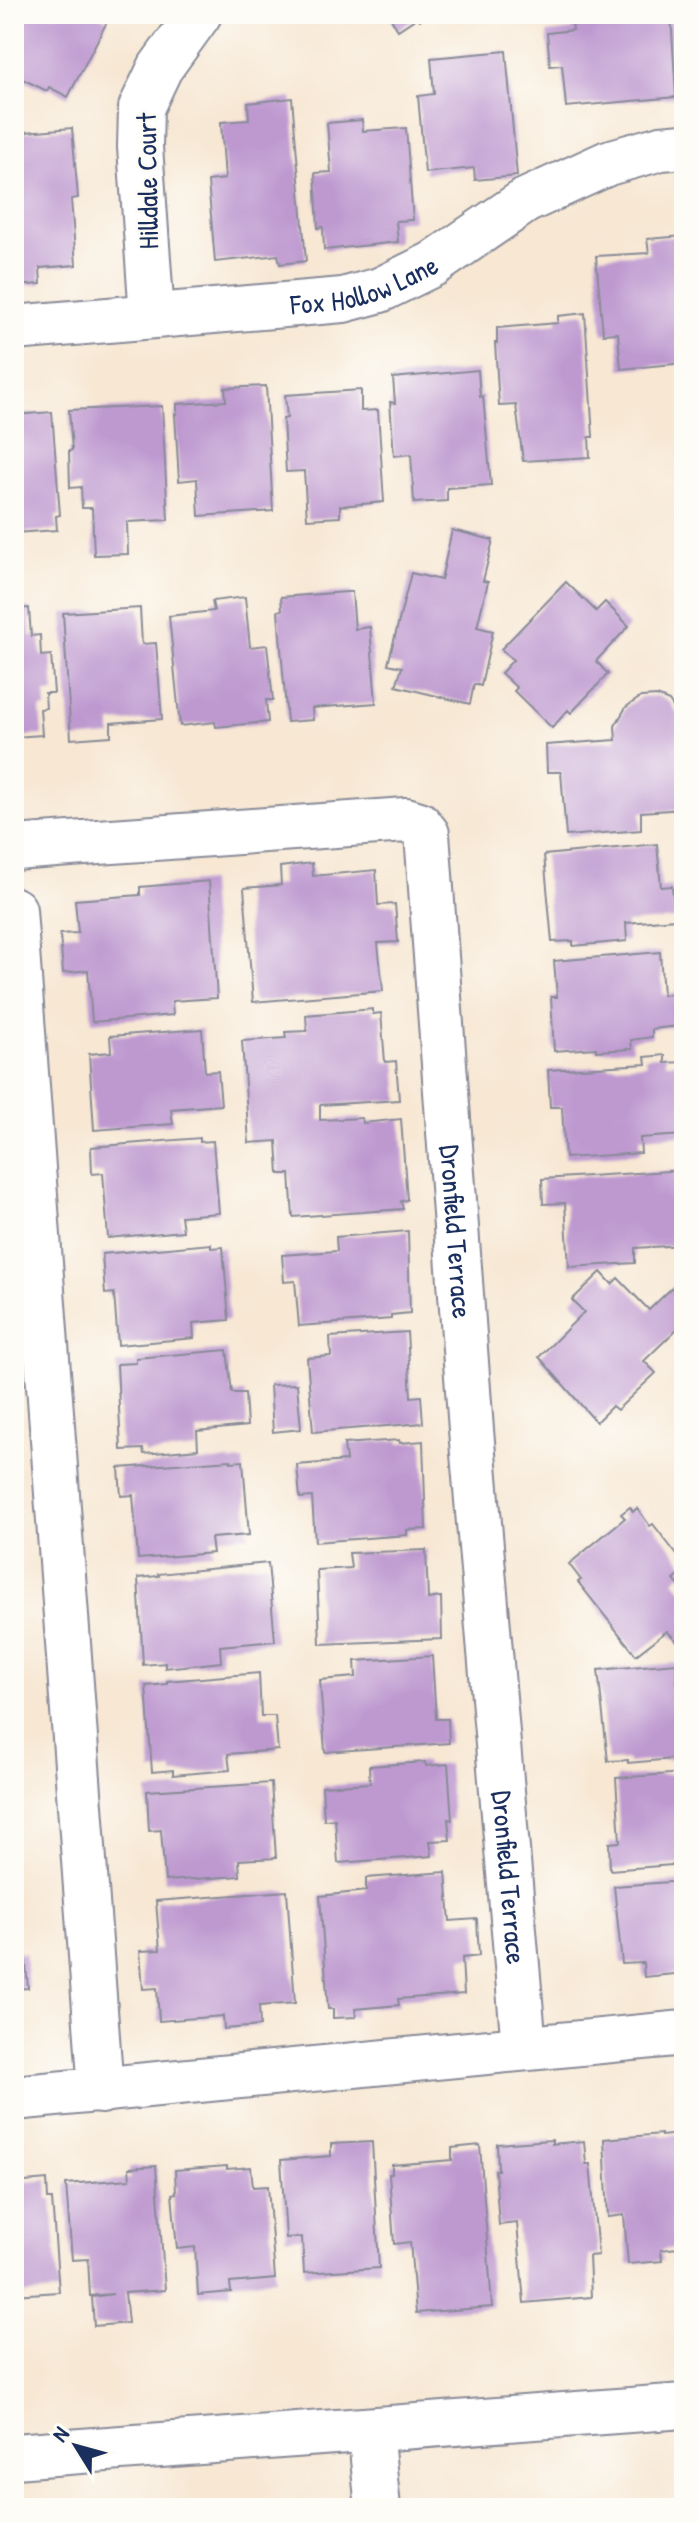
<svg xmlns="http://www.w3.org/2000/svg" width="698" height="2522" font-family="'Patrick Hand',sans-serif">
	<rect width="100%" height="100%" fill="#fdfcf7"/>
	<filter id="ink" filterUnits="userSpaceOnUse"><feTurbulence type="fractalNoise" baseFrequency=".0125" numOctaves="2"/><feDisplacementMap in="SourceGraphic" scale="16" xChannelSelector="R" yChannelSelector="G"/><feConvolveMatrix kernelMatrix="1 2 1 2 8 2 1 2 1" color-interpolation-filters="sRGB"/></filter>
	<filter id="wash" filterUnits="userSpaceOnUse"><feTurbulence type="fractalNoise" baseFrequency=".006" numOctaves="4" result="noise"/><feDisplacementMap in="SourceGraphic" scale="32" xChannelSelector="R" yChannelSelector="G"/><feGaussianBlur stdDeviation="1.8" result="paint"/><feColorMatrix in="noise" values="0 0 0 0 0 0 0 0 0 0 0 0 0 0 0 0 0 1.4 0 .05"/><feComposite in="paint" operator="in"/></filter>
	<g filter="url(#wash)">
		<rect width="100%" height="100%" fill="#f7e7d3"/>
		<g id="blocks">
			<!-- building -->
			<g fill="#be99d0">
				<path d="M14 14H96L108 20 68 97 49 87 47 91 14 75Z"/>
				<path d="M388 14H430L420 20 418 17 398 30Z"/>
				<path d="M595 14H671L676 97 566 107 562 65 550 66 547 33 573 30 572 22 596 19Z"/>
				<path d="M506 51 517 176 475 180 474 168 425 173 418 96 434 94 431 58Z"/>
				<path d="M292 98 306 261 280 264 278 255 215 262 208 181 225 179 221 122 249 120 248 103Z"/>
				<path d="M362 120 363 131 406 128 413 220 396 221 398 242 324 250 323 227 318 228 315 173 331 172 327 123Z"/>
				<path d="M72 128 78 198 71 199 76 265 40 268 41 284 14 286V133Z"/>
				<path d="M684 236V363L621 369 618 333 603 334 596 256 649 253 647 239Z"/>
				<path d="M585 313 593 437H589L590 457 523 461 516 405 499 406 495 343H497V328L558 323V316Z"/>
				<path d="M478 370 480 397 483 396 491 485 447 488V501L414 503 411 454 394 456 390 402 395 403 393 378Z"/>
				<path d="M266 386 273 511 199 516 197 479 179 481 175 414H177V404L226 401 225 388Z"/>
				<path d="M361 390V411L378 410 384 502 340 506V517L307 519 304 471 286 472 283 419 287 418 285 395Z"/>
				<path d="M162 406 168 520 127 522 128 554 94 555 92 508H82L81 487 70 488 69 451 72 450 69 410Z"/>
				<path d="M52 412 60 515 56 516 57 530 14 533V415Z"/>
				<path d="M452 530 493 540 483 581 488 582 477 627 493 631 481 686 474 684 470 704 396 686 402 667 388 664 411 573 441 580Z"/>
				<path d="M566 582 596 611 605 602 629 626 596 661 608 674 571 713 568 710 552 728 514 691 517 688 501 673 513 660 501 649Z"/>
				<path d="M347 592H352L355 629 370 627 376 703 312 708 313 720 287 722 278 611 282 610 281 597Z"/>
				<path d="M245 597 250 647 267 645 273 700H266L268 722 216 727 215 722 180 726 169 616 214 611 212 601Z"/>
				<path d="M29 608 31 636 40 635 41 656 51 655 54 693H45L46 708 40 709 42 735 14 737V609Z"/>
				<path d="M140 608 142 644 156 643 162 719 111 723V736L71 739 63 613Z"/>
				<path d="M657 696 669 701 679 716 684 740V809L641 812V830L566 836 561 772H547L546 745 616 740 615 726 626 707 641 697Z"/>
				<path d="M657 844 661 887 672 886 675 919 626 923 627 941 573 946V941L552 942 544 855Z"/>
				<path d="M312 863 313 876 376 870 378 905 395 904 398 942 378 943 383 991 253 1002 244 888 281 885 280 867Z"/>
				<path d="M209 881 217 998 172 1001 173 1015 92 1022 88 970 63 973 60 934 78 933 75 900 140 895V887Z"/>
				<path d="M660 952 663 995 677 993 678 1001H684V1020L679 1021V1026L652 1029V1037L631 1040 632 1049 596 1051V1048L554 1051 551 997H557L554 961Z"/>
				<path d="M373 1009V1014L381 1013 385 1062 396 1061 399 1100 320 1105V1120L362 1118 363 1123 401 1119 407 1200 401 1201 403 1209 293 1217 290 1174H279L277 1141 249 1143 242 1041 286 1038 285 1032 307 1031 306 1015Z"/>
				<path d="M202 1029 205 1072 218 1071 221 1105 171 1109 173 1124 94 1130 89 1054 111 1052 110 1036Z"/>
				<path d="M665 1055V1063L684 1062V1088H682L684 1135 640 1138 641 1153 565 1158 562 1107H550L548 1070 646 1064 645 1057Z"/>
				<path d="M200 1138V1142L213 1141 219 1213 181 1216 183 1231 108 1238 103 1173 92 1174 91 1147Z"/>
				<path d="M684 1170V1245L635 1248V1263L569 1267 565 1203 543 1204 542 1179Z"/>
				<path d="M408 1231 410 1313 391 1315V1319L299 1326 295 1281 284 1282 282 1255 337 1251 336 1237Z"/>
				<path d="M211 1244V1248L223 1247 229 1320 193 1323 194 1338 118 1345 114 1293 105 1294 102 1254Z"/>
				<path d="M601 1272 612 1284 618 1278 649 1310 679 1281 684 1286V1322L644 1361 656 1373 617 1410 612 1406 596 1422 539 1357 584 1312 572 1300Z"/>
				<path d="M407 1332 411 1397 421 1396 423 1423 313 1432 307 1358 331 1356 330 1337Z"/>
				<path d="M227 1350 232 1393H245L247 1426 197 1431 198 1449 144 1454 143 1449 121 1450 117 1364 136 1363V1358Z"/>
				<path d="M297 1384 301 1429 273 1432 270 1385Z"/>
				<path d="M399 1440 400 1443 423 1441 426 1529 407 1530V1535L315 1542 312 1497 300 1498 297 1465 346 1461 344 1444Z"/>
				<path d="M231 1460V1462L243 1461 249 1535 211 1538 213 1553 138 1559 133 1495 121 1496 119 1468Z"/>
				<path d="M630 1507 633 1512 637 1508 650 1526 653 1524 684 1564V1572L674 1580 684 1592V1648L667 1631 636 1655 578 1582 581 1580 569 1564 625 1518 621 1514Z"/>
				<path d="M426 1550 428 1599 441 1597 442 1639 320 1644 317 1570 351 1568 349 1553Z"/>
				<path d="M268 1563 275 1641 220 1646 221 1662 165 1668V1663L143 1665 138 1578 159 1576 158 1574Z"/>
				<path d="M432 1656 436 1719H448L449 1743 325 1752 320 1680 356 1677 355 1661Z"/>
				<path d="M676 1663 677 1683H684V1758L628 1763V1760L608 1761 598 1670Z"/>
				<path d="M259 1673 261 1716H275L278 1750 228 1754 230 1770 173 1775V1770L152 1772 146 1686 167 1684V1681Z"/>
				<path d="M425 1762 426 1766 448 1764 452 1820 448 1819 450 1840 430 1841 432 1856 338 1863 335 1819 324 1820 322 1786 370 1783 369 1766Z"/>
				<path d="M684 1773V1864L610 1870 609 1843 620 1842 616 1778Z"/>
				<path d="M271 1783 276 1858 239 1860 240 1876 165 1881 161 1830 149 1831 147 1791Z"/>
				<path d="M446 1872 450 1921 477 1919 479 1956 462 1958 464 1994 398 1999 399 2005 355 2009 356 2017 333 2018V2009H328L320 1896 366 1891V1878Z"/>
				<path d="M684 1881V1973L644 1977 643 1963 622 1964 614 1886Z"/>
				<path d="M287 1891 295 2003 259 2006 260 2026 224 2029 223 2016 159 2021 157 1988 143 1989 140 1951 160 1950 156 1901Z"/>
				<path d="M25 1953 28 1988 14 1989V1954Z"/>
				<path d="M661 2134V2136L680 2134 682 2155H684V2247L661 2250 662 2261 628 2264 624 2215 608 2217 604 2139Z"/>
				<path d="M552 2140V2144L584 2141 586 2164H590L598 2255 589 2256 591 2297 524 2303 517 2223 499 2225 495 2170H498L497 2144Z"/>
				<path d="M372 2142 379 2268 304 2273 302 2237 286 2238 281 2160 331 2156V2144Z"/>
				<path d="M480 2145 492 2307 416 2313 410 2242 394 2244 389 2174H392V2165L452 2160V2148Z"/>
				<path d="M156 2166 165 2290 125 2293 128 2323 94 2326 92 2297 113 2294 90 2296 88 2259 72 2260 66 2184 130 2179 129 2168Z"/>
				<path d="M227 2166V2169L251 2167 253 2187 268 2186 275 2279 230 2283 231 2292 198 2295 195 2247 177 2249 172 2194 176 2193 175 2170Z"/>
				<path d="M47 2180 48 2199H52L59 2292 14 2295V2183Z"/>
			</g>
		</g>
	</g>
	<g filter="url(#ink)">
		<use href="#blocks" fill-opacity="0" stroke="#898b98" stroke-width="2"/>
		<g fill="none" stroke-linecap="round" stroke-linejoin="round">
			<defs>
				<g id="minor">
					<path d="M152 316 140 147 141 108 160 68 199 14"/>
					<path id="s1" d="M14 328 343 300 380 290 433 264 525 201 608 163 661 148 684 146"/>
					<path id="s2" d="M14 848 406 820 419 824 427 834 471 1430 524 2047"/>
					<path d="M14 910 101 2091"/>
					<path d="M14 2098 684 2033"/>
					<path d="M370 2430 378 2508"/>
					<path d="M14 2456 684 2406"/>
				</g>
			</defs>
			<!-- minor casing -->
			<use href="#minor" stroke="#898b98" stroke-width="48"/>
			<!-- minor -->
			<use href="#minor" stroke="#fff" stroke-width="44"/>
		</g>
	</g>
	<g text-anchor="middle" stroke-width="6" stroke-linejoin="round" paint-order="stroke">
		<!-- street labels -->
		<g font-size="28" fill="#1b2f5e" stroke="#fdfcf7">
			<text transform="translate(147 181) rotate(-91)" y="10">Hilldale Court</text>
			<text dy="10" stroke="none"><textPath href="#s1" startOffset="354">Fox Hollow Lane</textPath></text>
			<text dy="10" stroke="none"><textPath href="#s2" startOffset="818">Dronfield Terrace</textPath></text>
			<text dy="10" stroke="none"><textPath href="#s2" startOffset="1466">Dronfield Terrace</textPath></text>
		</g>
	</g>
	<!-- margin -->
	<rect width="698" height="2522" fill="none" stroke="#fdfcf7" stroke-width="48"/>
	<!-- north arrow -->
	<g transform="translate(76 2446) rotate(307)" stroke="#fdfcf7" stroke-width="6" paint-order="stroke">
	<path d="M0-6L14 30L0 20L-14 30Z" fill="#1b2f5e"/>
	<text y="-12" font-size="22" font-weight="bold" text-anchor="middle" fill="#1b2f5e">N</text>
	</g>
</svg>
